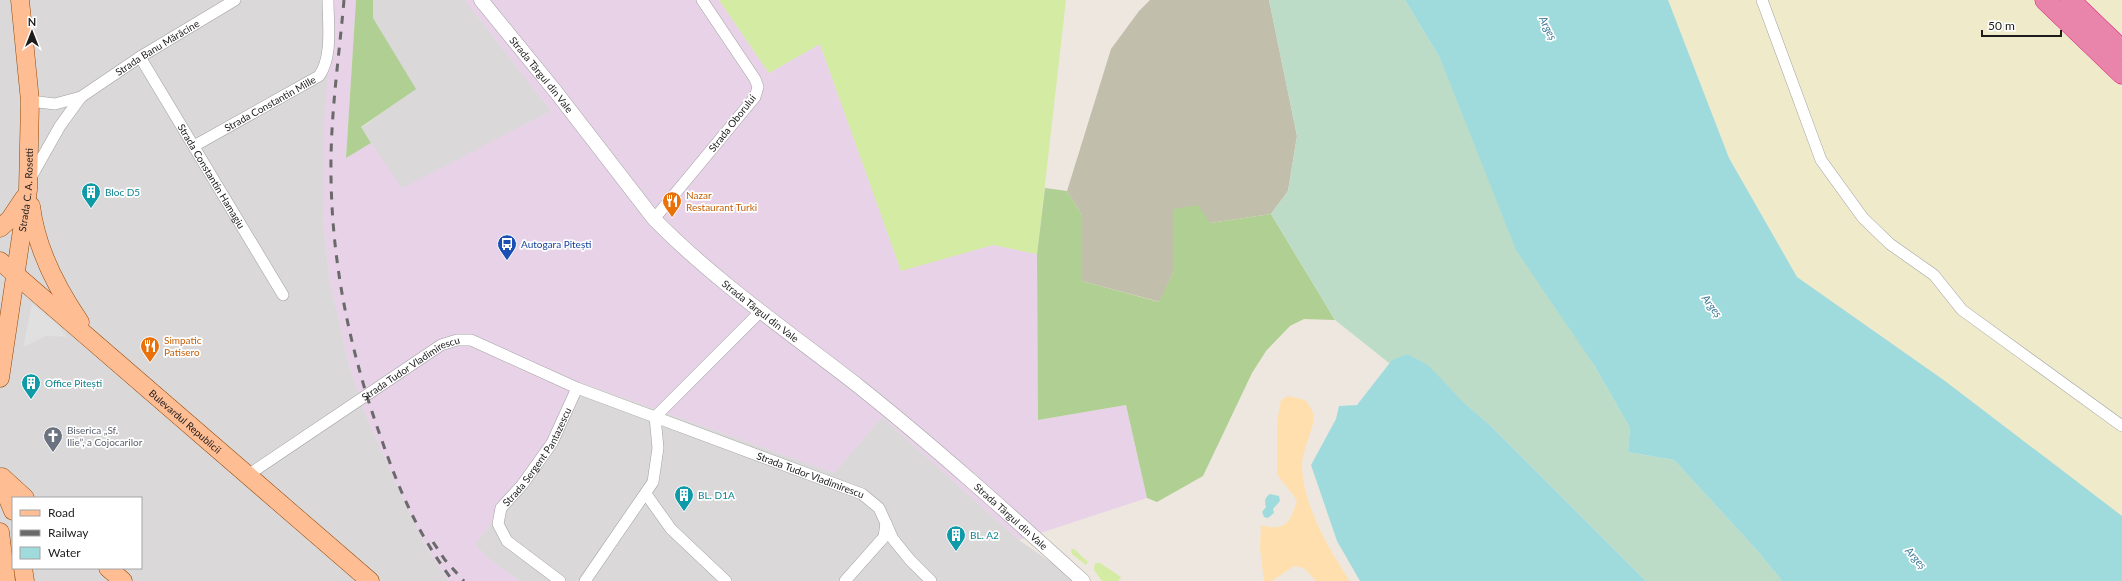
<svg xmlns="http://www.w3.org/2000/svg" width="2122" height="581" font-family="Lato,sans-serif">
	<rect width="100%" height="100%" fill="#eee7e0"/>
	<!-- residential -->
	<g fill="#dad8d9" fill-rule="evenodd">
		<path d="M0 0H333L323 220 330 281 349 365 365 413 407 508 430 553 449 581H0ZM13 498H141V568H13Z"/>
		<path d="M373 0H465L551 111 402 189 361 128 415 89 373 18Z"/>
		<path d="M582 383 834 473 882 417 1019 540 1078 581H520L489 559 475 545 531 467Z"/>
	</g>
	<!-- industrial -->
	<path fill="#e7d2e7" d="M333 0H356L346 157 371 143 402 188 551 111 465 0H719L769 73 820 44 901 270 993 245 1037 254 1038 420 1126 405 1147 498 1019 540 882 417 834 473 582 383 531 467 475 545 489 559 520 581H449L430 553 407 508 365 413 349 365 330 281 323 220 324 124Z"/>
	<!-- construction -->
	<path fill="#c2beac" d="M1150 0H1269L1297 136 1288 191 1271 214 1210 223 1173 209V273L1160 302 1082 281V215L1067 191 1111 49 1139 11Z"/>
	<!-- farmland -->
	<path fill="#eeeaca" d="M1668 0H2122V516L1945 381 1797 277 1729 158Z"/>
	<!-- grass -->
	<g fill="#d4eba3">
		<path d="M719 0H1066L1037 254 993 245 901 271 820 44 769 73Z"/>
		<path d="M1071 549H1074L1088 562 1086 565 1072 554Z"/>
		<path d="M1095 563H1100L1121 577 1118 581H1102L1094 570Z"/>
	</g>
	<!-- forest -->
	<g fill="#b0cf93">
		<path d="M356 0H373V18L416 89 361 127 371 143 346 158Z"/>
		<path d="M1045 188 1067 191 1082 215V281L1159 302 1173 273V209L1198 205 1210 223 1271 214 1335 320 1304 319 1290 326 1266 351 1252 373 1203 476 1157 502 1147 498 1126 405 1038 420 1037 254Z"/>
	</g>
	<!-- wetland -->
	<path fill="#bddcc8" d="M1269 0H1405L1440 58 1594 365 1630 428 1628 452 1674 460 1755 548 1782 581H1646L1492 427 1407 354 1389 363 1335 320 1271 214 1288 191 1297 136Z"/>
	<!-- sand -->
	<path fill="#ffdfad" d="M1288 396 1305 400C1308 404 1312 409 1313 413 1317 424 1301 451 1302 467 1304 507 1328 548 1350 581H1316L1304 568 1294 566 1272 581H1264L1260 548 1261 525C1285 532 1290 523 1297 501 1291 490 1283 484 1277 474V421L1281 400Z"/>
	<!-- parking -->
	<path fill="#e0e0e0" d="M32 304 56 323 67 337 46 336 23 347Z"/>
	<!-- water -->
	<g fill="#9fdbdd">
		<path d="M1405 0H1668L1729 158 1797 277 1945 381 2122 516V581H1782L1755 548 1674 460 1628 452 1630 428 1594 365 1516 250 1440 58Z"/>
		<path d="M1407 354 1428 365 1462 401 1492 427 1646 581H1360L1337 541 1311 465 1336 419 1339 406 1357 405 1392 360Z"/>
		<path d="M1270 494 1279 496 1280 501 1273 509 1274 513 1268 518 1264 517 1262 512 1266 507C1264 501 1265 497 1270 494Z"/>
	</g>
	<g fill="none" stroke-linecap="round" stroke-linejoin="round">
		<defs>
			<g id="minor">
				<path d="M1762 0 1821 160 1863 218 1890 244 1934 275 1962 310 2122 426"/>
				<path id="s1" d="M140 57 283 295"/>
				<path id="s2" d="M30 101 55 104 81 97 140 57 235 0"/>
				<path id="s3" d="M194 146 319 76C333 57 328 23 328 0"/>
				<path d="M30 179 60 126 81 97"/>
				<path d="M654 219 755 97 758 87 755 79 702 0"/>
				<path id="s4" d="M248 475 441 345 457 340H471L577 388 862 494 879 508 893 539 910 560 931 581"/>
				<path d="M646 494 671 529 726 581"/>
				<path id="s5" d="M560 581 507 541 498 524 501 508 522 485 552 443 577 388"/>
				<path d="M585 581 653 482 658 448 655 417 761 311"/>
				<path d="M845 581 884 537 886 523"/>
			</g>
			<g id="tertiary">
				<path id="s6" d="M481 0 556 92 654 219C715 281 789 332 857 385 935 447 1009 514 1083 581"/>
			</g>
			<g id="primary">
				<path d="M31 206C36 248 56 287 80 322"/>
				<path d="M0 228 10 219 24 198"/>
				<path id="s7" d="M0 261 370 581"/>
				<path id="s8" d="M0 378 28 190 30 101 20 0"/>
				<path d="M2 477 25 498"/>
				<path d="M0 480 13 511"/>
				<path d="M0 532 6 581"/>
				<path d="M23 568 25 581"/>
				<path d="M108 568 123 581"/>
			</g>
			<g id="motorway">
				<path d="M2045 0 2122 74"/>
				<path d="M2070 0 2122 50"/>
			</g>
		</defs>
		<!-- minor casing -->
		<use href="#minor" stroke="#a0a0a0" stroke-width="12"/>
		<!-- tertiary casing -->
		<use href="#tertiary" stroke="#a0a0a0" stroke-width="15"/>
		<!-- primary casing -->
		<use href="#primary" stroke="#934700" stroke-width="19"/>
		<!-- motorway casing -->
		<use href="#motorway" stroke="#dc1d82" stroke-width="21"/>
		<!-- minor -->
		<use href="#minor" stroke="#fff" stroke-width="11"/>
		<!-- tertiary -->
		<use href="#tertiary" stroke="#fff" stroke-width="14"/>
		<!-- primary -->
		<use href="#primary" stroke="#ffbd94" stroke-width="18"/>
		<!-- motorway -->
		<use href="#motorway" stroke="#e984aa" stroke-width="20"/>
		<!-- rail -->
		<g stroke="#6a6a6a" stroke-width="3" stroke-dasharray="8 8" stroke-linecap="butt">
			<path d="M344 0C339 58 330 117 331 176 332 265 350 351 380 435 399 490 417 533 453 581"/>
			<path d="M433 542 445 560 464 581"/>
		</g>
	</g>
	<!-- icons -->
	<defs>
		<symbol id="building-pin" viewBox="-11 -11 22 30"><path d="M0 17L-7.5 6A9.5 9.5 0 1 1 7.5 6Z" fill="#0f9aa8" stroke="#fff"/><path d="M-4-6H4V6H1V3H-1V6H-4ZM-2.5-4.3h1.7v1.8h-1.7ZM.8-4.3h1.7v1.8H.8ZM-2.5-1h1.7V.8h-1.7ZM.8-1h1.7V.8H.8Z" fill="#fff"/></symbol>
		<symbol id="restaurant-pin" viewBox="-11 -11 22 30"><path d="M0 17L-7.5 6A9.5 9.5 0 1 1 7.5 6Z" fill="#e8710a" stroke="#fff"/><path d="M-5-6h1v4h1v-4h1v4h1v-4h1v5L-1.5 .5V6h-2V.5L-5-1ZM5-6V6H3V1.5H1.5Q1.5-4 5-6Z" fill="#fff"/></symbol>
		<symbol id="bus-pin" viewBox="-11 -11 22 30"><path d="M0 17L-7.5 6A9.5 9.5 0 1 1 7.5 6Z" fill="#1a4fb4" stroke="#fff"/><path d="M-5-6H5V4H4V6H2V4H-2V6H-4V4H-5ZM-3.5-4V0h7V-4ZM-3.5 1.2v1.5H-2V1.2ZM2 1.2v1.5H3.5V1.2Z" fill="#fff"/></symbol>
		<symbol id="church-pin" viewBox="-11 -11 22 30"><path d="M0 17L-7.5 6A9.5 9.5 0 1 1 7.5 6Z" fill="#6b7280" stroke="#fff"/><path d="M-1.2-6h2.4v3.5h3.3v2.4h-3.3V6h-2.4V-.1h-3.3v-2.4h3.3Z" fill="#fff"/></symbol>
	</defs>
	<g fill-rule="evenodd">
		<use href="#building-pin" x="80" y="181" width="22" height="30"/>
		<use href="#restaurant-pin" x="661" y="190" width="22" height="30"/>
		<use href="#bus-pin" x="496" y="233" width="22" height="30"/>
		<use href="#restaurant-pin" x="139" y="335" width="22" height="30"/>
		<use href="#building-pin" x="20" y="372" width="22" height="30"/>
		<use href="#church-pin" x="42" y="425" width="22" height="30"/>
		<use href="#building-pin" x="673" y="484" width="22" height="30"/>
		<use href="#building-pin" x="945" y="524" width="22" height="30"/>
	</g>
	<g text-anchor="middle" stroke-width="3.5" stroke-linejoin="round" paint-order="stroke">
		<!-- street labels -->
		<g font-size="10" fill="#1c1c1c" stroke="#fff">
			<text dy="4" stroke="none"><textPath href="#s2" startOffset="143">Strada Banu Mărăcine</textPath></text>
			<text dy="4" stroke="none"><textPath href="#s6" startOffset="96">Strada Târgul din Vale</textPath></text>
			<text dy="4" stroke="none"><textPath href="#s3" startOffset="87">Strada Constantin Mille</textPath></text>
			<text transform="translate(732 123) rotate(-52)" y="4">Strada Oborului</text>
			<text dy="4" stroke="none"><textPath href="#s1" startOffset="139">Strada Constantin Hamagiu</textPath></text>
			<text dy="4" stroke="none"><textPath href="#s8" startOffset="190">Strada C. A. Rosetti</textPath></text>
			<text dy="4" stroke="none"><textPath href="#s6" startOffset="420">Strada Târgul din Vale</textPath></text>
			<text dy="4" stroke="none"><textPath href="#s4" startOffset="195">Strada Tudor Vladimirescu</textPath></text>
			<text dy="4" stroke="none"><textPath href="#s7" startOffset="245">Bulevardul Republicii</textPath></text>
			<text dy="4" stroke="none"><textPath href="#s5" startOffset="165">Strada Sergent Pantazescu</textPath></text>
			<text dy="4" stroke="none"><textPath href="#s4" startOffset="629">Strada Tudor Vladimirescu</textPath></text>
			<text dy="4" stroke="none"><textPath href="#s6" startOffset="744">Strada Târgul din Vale</textPath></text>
		</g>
		<!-- culture labels -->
		<g font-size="10" fill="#0d838f" stroke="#fff" text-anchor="start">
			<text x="105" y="196">Bloc D5</text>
			<text x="45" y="387">Office Pitești</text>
			<text x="698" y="499">BL. D1A</text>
			<text x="970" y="539">BL. A2</text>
		</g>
		<!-- food labels -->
		<g font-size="10" fill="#c56008" stroke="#fff" text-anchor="start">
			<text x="686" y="199">Nazar<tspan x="686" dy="12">Restaurant Turki</tspan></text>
			<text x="164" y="344">Simpatic<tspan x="164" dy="12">Patisero</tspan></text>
		</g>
		<!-- transit labels -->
		<g font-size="10" fill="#164399" stroke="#fff" text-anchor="start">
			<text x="521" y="248">Autogara Pitești</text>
		</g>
		<!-- worship labels -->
		<g font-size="10" fill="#5b616d" stroke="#fff" text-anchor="start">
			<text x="67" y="434">Biserica „Sf.<tspan x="67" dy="12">Ilie”, a Cojocarilor</tspan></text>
		</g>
		<!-- water labels -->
		<g font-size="11" font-style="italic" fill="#3d7a96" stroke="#fff">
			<text transform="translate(1548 28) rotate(63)" y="4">Argeș</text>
			<text transform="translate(1712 306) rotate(53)" y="4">Argeș</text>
			<text transform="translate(1916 558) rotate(48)" y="4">Argeș</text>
		</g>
	</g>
	<!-- legend -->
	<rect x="12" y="497" width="130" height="72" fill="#ffffff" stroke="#a4a4a4"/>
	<rect x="20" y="510" width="20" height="6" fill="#ffbd94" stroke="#a4a4a4"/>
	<text x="48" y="517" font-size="12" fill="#1c1c1c">Road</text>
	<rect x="20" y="530" width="20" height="6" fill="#6a6a6a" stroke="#a4a4a4"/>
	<text x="48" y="537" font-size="12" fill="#1c1c1c">Railway</text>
	<rect x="20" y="547" width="20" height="12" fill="#9fdbdd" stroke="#a4a4a4"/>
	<text x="48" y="557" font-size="12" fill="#1c1c1c">Water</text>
	<!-- north arrow -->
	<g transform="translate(32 32)" stroke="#ffffff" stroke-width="3" paint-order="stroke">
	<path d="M0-3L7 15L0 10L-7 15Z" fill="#1c1c1c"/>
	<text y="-6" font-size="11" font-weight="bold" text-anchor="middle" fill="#1c1c1c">N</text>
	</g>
	<!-- scale -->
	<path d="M1982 30v6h79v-6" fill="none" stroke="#1c1c1c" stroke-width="2"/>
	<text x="1988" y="30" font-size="12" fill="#1c1c1c" stroke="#ffffff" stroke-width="3" paint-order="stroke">50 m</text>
</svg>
